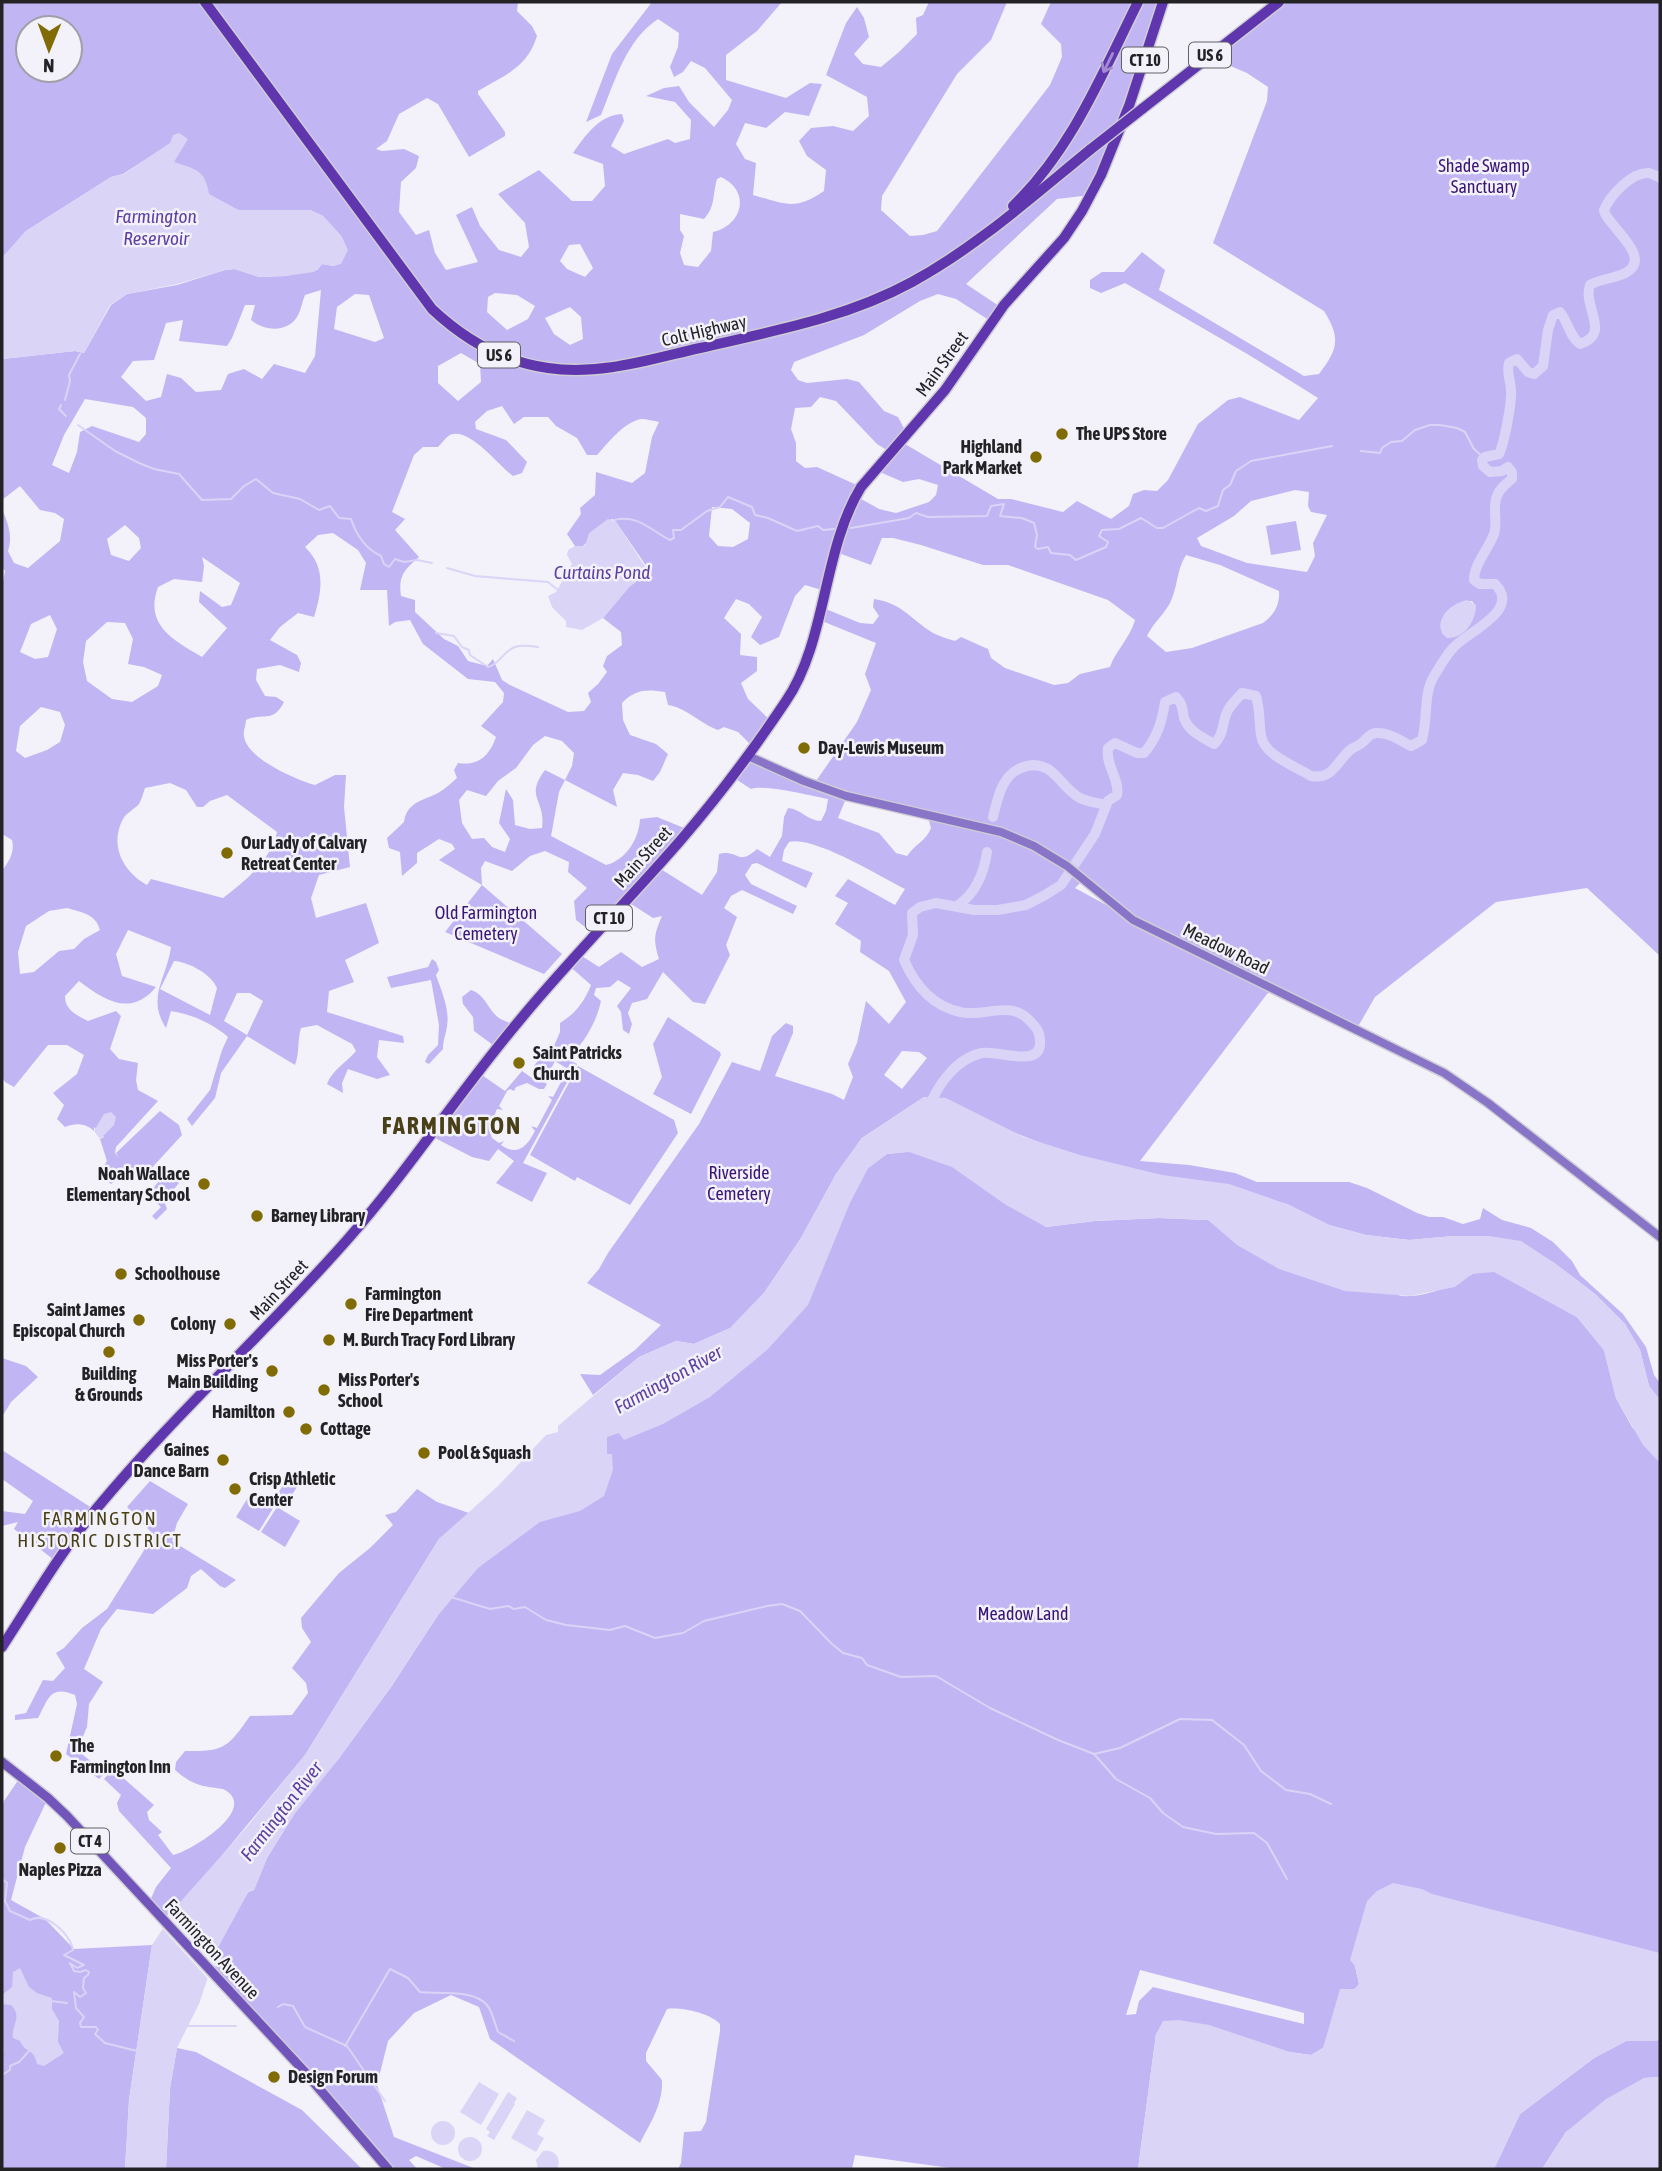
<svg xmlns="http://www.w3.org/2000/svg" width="1662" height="2171" font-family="'Asap Condensed',sans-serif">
	<rect width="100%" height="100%" fill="#f3f2fb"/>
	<!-- green -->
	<g fill="#c2b5f3" fill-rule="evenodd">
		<path d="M2 2H518L517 11 532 26 537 36C527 68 505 75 478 91V94L505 132V136L469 157 438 104 427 98 399 114 387 141 376 149 382 151 404 149 419 156 416 168 401 182 399 212 416 235 429 230 435 253 446 270 478 262 456 215 472 207 480 226 499 250 521 257 529 247 525 223 498 194 539 170 572 201H592L605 186 603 164 573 153C585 136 599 115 622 114L624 121 611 146 624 154 668 139 675 143 690 139 691 120 675 102 646 96 664 88 679 86 689 102 714 127 728 110 732 100 705 68 691 61 683 72 674 77 670 67 678 47 679 33 658 19C626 40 615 81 601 115L586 122 612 54 652 2H782L757 31 726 55V80L786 98 810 83 822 84 809 116 785 112 766 128 745 123 736 144 745 159 756 163 753 195C785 204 795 211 824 191L826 170 807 156 799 141 811 128 833 126 853 131 869 116 867 97 826 75 846 23 857 7 864 18 869 37 854 54 863 64 881 67 899 52 917 34 916 18 923 15 929 2H1007L991 40 957 74 882 196 881 210 910 236 923 235 937 231 1050 85 1062 57 1061 44 1041 24 1051 2H1163L1091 195 1057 199 966 284 1002 308 992 322 956 299 938 294 920 301 864 335 794 362 791 370 798 380 807 383 847 379 859 382 884 411 898 417 907 434 905 444 998 499H1011L1063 512 1077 501 1111 519 1129 506 1133 494 1144 490 1157 491 1168 480 1198 424 1228 400 1240 397 1299 420 1318 398 1249 355 1125 283 1101 293 1090 288V280L1102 272H1124L1142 252 1165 270 1159 290 1304 376 1319 374C1338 349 1341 338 1324 311L1213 243 1267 101 1268 87 1247 73 1209 57 1279 2H1660V956L1587 888 1496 902 1375 997 1356 1030 1273 990 1267 994 1140 1161 1189 1165 1235 1173 1257 1182H1349L1367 1188 1417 1213 1429 1217H1443L1463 1224 1480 1219 1483 1208 1502 1220 1531 1228 1553 1242 1572 1261 1580 1275 1623 1314 1646 1347 1654 1375 1660 1383V1400L1649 1386 1640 1350 1625 1324 1595 1294 1553 1262 1454 1236 1409 1240 1366 1235 1329 1225 1287 1204 1069 1154 924 1097 862 1138 836 1174 801 1238 764 1293 730 1328 694 1344 676 1341 639 1357 593 1395 580 1374 600 1375 635 1350 661 1325 587 1283 599 1269 608 1253 699 1124 732 1062 760 1071 772 1036 786 1023 793 1026V1033L775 1076 832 1094 844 1100 853 1077 848 1064 857 1043 866 1001 889 1024 906 1002 889 971 860 952 861 941 835 924 848 903 835 896 848 879 895 905 905 889C881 877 813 835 789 842L784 850 782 861 813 873 806 888 757 863 752 864 745 875 751 884 797 906 793 914 742 890 731 896 724 908 737 917 726 945 730 955 705 1004 693 1002 663 972 647 999 632 1003 628 1013 632 1024 629 1034 623 1030 621 1012 617 1006 631 988 618 980 610 987 596 988 594 995 601 1001C596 1023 586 1039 572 1055L554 1046 560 1032V1023C576 1013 584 1002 591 985L567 964 577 953 599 967 621 952 642 967 659 959C653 939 654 935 662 916L653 918 625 900 594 934 576 920 574 901 587 888 568 872 569 862 545 851 530 856 512 871 485 861 481 868 482 885 562 954 544 974 445 932 482 885 439 860 455 849 452 844 439 839 417 853V863L402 876 400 852 389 848 387 838 404 822C407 802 422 801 438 793 445 789 451 783 457 778L454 770 458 763C479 766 489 756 496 737L481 726 503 702 504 693 495 682 468 679 423 644 410 620 395 622 389 626 387 590H360L366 563 358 550 333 533 318 535 305 547C326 567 322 591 314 617L298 613 280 627 270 640 297 655 301 663 299 672 280 665 257 669 256 680 265 696 276 697 284 702C273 724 263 712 246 720 246 724 243 732 244 736 246 758 296 780 315 785L335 775H346L344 807 350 867 319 875 311 898 316 918 366 903 379 943 345 960 354 982 329 991 327 1012 403 1036 404 1043 379 1040 377 1057 390 1075 377 1079 348 1069 342 1083 343 1093 327 1084C332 1070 346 1063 356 1051L352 1044 317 1025 301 1028C297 1041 300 1051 295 1065L247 1036 221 1073 215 1098 192 1126 187 1119 210 1090 222 1050 228 1037C212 1023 191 1014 171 1011L166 1028C146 997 167 978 171 947L128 930 116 954 122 976 156 987C131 1017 105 1001 79 981L65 996C65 1010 76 1015 88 1021L116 1011 121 1016 110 1049 119 1059 138 1063 136 1080 138 1090 158 1101 116 1147 115 1153 119 1158 116 1153 160 1111 179 1125 182 1135 148 1172 136 1175 128 1171 111 1184 99 1173 107 1161 100 1139 104 1137 94 1127V1131C85 1123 76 1123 65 1127L57 1119 64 1105 53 1093 77 1074 84 1055 67 1045H48L14 1087 5 1082 2 1077V871C9 861 15 853 12 840L2 834V587L5 571 2 567V509C8 523 13 536 8 551L14 563 28 568 60 541 64 519 55 513 40 510 20 486 2 500V359L75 351 84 353 111 305 127 294 177 285 225 270 235 269 259 277 285 276 317 270 322 264 334 266 342 237 323 216 310 210H238L208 194C205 169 195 170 173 162L171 143 123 174 111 177 26 231 2 258ZM28 28H70V70H28ZM721 177C751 191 743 225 713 232L711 251 698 267 684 265 680 253 684 236 680 230V214L704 219C716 205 712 197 717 179ZM580 244 593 268 585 277 567 269 560 261 569 245ZM321 290 315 356 305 373 274 364 262 379 244 369 228 374 221 390 196 392 181 378 167 374 161 397 146 401 121 377 133 361 154 360 166 323 183 320 179 341 227 346 232 338 245 305H255L251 320C264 331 287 333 297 317 301 311 302 302 305 295ZM495 293 517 295 535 306 528 319 507 330 487 312 488 297ZM355 294 369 295 384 338 375 342 334 329 337 307ZM570 307 581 317 583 339 570 345 554 334 545 318ZM461 353 480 364 481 382 458 401 438 383V366ZM820 397 836 401 877 444 890 452 875 470 903 482 919 479 938 485 936 495 929 502 896 513 879 509 856 496 861 487 817 467 805 468 796 461V443L791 429 795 408 811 407ZM85 399 133 407 146 418V434L139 442 92 426 80 432 77 452 69 473 52 465 64 435ZM502 406 514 424 524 417H548L556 426 577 438 587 455H597C608 443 624 422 641 419 646 419 654 421 659 422L652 437 645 473 632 483 596 472 595 495 580 508 581 514 567 534 575 546 580 548C593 541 590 528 612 519L616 522 647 567 646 574 629 587 603 618 621 632 622 645 607 656 603 666 607 672 598 684 588 693 591 702 584 711 568 712 510 685 502 680 493 659 487 666 468 661 458 646 444 639 415 612V600L401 596C398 576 404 570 419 557L395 530 405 519 392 512 414 455 423 447H438C441 444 446 437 450 435 469 426 499 466 513 476L522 473 527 462 506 440 476 429 475 422 487 411ZM1295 490 1309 492 1308 506 1311 512 1327 515 1313 543 1315 556 1307 572 1247 563 1201 546 1197 538 1234 516 1251 501ZM712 507 732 509 750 523 748 539 733 547 718 546 709 536ZM125 525 139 538 141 548 129 561 111 555 107 539ZM882 538H893L921 545 983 565H1008L1108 600 1135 620C1130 638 1116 650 1110 667L1080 674 1068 683 1054 685 1005 668 991 658 988 649 961 637 955 641C947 639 940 636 933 633 910 619 904 604 874 599L873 607 879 616 873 624 860 623 821 607 817 619 876 643 865 674 871 690 857 722 814 784 748 756 731 776 751 789C765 784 811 796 828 799L826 811 821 821C808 821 801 809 788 808L784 817 782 836 770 857 757 849C737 867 739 849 719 854L717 872 702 895 656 866 689 830 657 817 640 819C639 839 626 860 606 865L551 836 559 792 565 780 617 807 613 790 623 773 638 775 653 781 660 772 668 754 656 744 630 735 623 720 622 703C635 689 647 689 665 692L668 705C685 707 701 724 718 730L724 727 738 732 754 748 772 722 748 699 741 683 757 671V657L740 655 741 634 724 618 736 599 749 604 762 617 751 637 760 645 779 637 795 596 805 585 825 591 836 552 871 565ZM1186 555 1220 565 1279 591C1280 605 1274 615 1263 623L1192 648 1166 652 1147 636C1153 623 1163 616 1170 603 1178 587 1176 571 1186 555ZM202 557 240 583 231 605 222 607 200 591 199 602 227 628 202 657C173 640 144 625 158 587L174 579 202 582 204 566ZM1472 601 1475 605 1443 635C1436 613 1453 603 1472 601ZM50 615 57 629 48 657 35 659 20 652 31 624ZM107 622 125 623 133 639 128 664 144 667 162 675 158 686 132 702 112 699 87 681 83 662 86 641ZM41 707 60 712 65 725 60 742 47 750 25 758 16 751 20 726ZM545 736 562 741 574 753 572 766 565 780 545 770C524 798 546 799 542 828L530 829 515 825 513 800 506 789 499 823 510 839 505 852 492 847 484 838 472 839 462 823 459 800 467 790 486 796 498 781 516 768 533 745ZM170 783 186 790 197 807H203L210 801 227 795 277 832C271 860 245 881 223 898L151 879 147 885C123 872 109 845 123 819 126 813 135 809 139 804 142 799 143 793 145 788ZM847 796 927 814 931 828C926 841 915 844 907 856L896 853 879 833 838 818ZM1084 879 1113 906 1110 907 1075 888ZM67 908C81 912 96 914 100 930L84 939 74 949 59 951 34 972 20 974 18 952 26 926 49 911ZM174 961C189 962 211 974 217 988L210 1015 160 989ZM237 993H250L263 1001 247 1035 224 1021ZM902 1051 919 1052 927 1058 902 1089 884 1075Z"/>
		<path d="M1296 521 1301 550 1271 555 1266 526Z"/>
		<path d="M432 959 436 962 439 970 436 975C441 990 450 1009 447 1026 446 1034 443 1040 443 1049L429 1064 425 1062 428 1055 438 1045 439 1025 431 980 391 988 387 977 428 967Z"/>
		<path d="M471 990C486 995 487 1009 499 1018 504 1021 510 1023 515 1025L497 1048 474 1031 473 1017 463 1004 462 997Z"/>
		<path d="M668 1017 720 1052 721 1055 691 1114 653 1094 662 1077 653 1044Z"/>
		<path d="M545 1047 577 1064 523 1163 547 1173 532 1202 496 1183 514 1161 498 1149 489 1161 472 1157 431 1136 479 1073 505 1091 522 1071 532 1078 538 1070 534 1066 539 1059 544 1061 548 1056 544 1052ZM555 1061 568 1069 553 1097 548 1096 552 1100 537 1128 531 1126 535 1131C527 1146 518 1157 501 1145L504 1141 499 1143 492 1138 489 1129 497 1109 503 1110 499 1106 507 1091 510 1089 514 1091 516 1087 527 1083 539 1089H544L547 1084 544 1082Z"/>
		<path d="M578 1066 674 1120 678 1133 630 1205 577 1177 575 1181 530 1155Z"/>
		<path d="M914 1151 947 1163 1046 1227 1095 1221 1159 1218 1208 1220 1401 1296C1433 1298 1458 1281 1486 1267L1577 1317 1604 1350 1616 1398 1632 1427 1660 1452V1958L1355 1966 1359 1984 1323 2048 1311 2055 1156 2034 1138 2169H958L855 2155 852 2169H678L681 2163 684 2132 701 2131 706 2122 720 2031V2024C710 2013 681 2007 667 2009L646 2053V2061L662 2080C663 2104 651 2122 640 2143L490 2039 479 2007 451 1995 414 2013 388 2041 377 2085 394 2137 476 2169H446L416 2156 409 2160 417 2169H388L211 1970 218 1947 244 1899 248 1892 254 1890 267 1858 293 1816 296 1807 337 1761 391 1687 438 1615 456 1593 464 1568 607 1454V1437L828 1240 868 1168 887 1154ZM1140 1970 1304 2013V2024L1153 1987 1139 2001 1136 2014 1126 2015Z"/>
		<path d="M166 1173 179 1183 164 1201 167 1209 156 1220 152 1216 161 1207 148 1194Z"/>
		<path d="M2 1358 26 1366 38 1377 11 1402 2 1417Z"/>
		<path d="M2 1450 95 1510 58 1563 14 1529 18 1522 2 1526V1511L25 1514 33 1501 2 1479Z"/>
		<path d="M289 1476 300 1482 284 1508 273 1501Z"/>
		<path d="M150 1481 188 1504 177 1523 172 1541 236 1580 225 1588 220 1586 201 1569 191 1576 187 1588 153 1614 117 1609 101 1629 84 1669 103 1682 89 1704 87 1727 81 1741 82 1754 105 1773 99 1779 66 1754 77 1704 75 1695C50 1685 49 1698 38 1718L15 1720V1715L26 1713 43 1680 53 1681 65 1668 56 1653 64 1648 82 1628 107 1609 143 1552 152 1533 127 1507Z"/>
		<path d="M417 1489 437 1502 469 1513 439 1539 305 1755 167 1922 149 1903 156 1887 171 1868 119 1811 117 1803 121 1795 104 1779 113 1769 154 1805 147 1812 149 1820 162 1832 158 1835 173 1855C189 1852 259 1810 225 1790 221 1788 213 1788 209 1787 195 1785 185 1779 175 1770L176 1762 185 1751C225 1752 228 1747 250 1716L292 1715 308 1693 306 1683 292 1668 311 1642 302 1628 301 1618 339 1573 370 1548 393 1525 385 1515 396 1512Z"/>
		<path d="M252 1491 275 1505 259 1531 236 1517Z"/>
		<path d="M277 1507 300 1521 285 1547 261 1532Z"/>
		<path d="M21 1776 48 1798 25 1847 11 1900 45 1919 74 1949 152 1945 129 2100 125 2169H2V2052L4 2049 2 2048V1808L4 1801Z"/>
		<path d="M1660 2038V2077L1644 2078 1566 2132 1542 2169H1494L1520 2114 1594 2058 1626 2041H1656Z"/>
		<path d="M177 2048 196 2052 302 2110 362 2169H166L170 2088Z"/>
	</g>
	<!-- water -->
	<g fill="#dad4f7">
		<path d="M179 133 188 139 174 162C196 170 205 169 209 194L238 210H310L323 216 342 237 348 250 341 264 334 266 322 264 314 272 285 276 259 277 235 269 225 270 177 284 127 294 110 305 84 353 75 351 2 359V258L26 231 111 177 124 174 170 143 173 135Z"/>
		<path d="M608 519 616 522 648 571 629 587 603 618 582 630 566 627V621L552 607 548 596 556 592 572 564 567 555 568 550 575 546H585L589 533Z"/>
		<path d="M1467 600 1476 605C1476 621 1464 639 1447 638 1429 623 1451 603 1467 600Z"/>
		<path d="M924 1097 946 1098 1024 1137 1080 1155 1162 1175 1229 1184 1287 1204 1329 1225 1366 1235 1409 1240 1454 1236H1489L1521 1241 1553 1262 1595 1294 1625 1324 1640 1350 1649 1386 1660 1400V1463L1643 1445 1616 1398 1604 1350 1577 1317 1494 1272 1472 1274 1455 1287 1410 1296 1345 1291 1279 1269 1237 1245 1208 1220 1159 1218 1095 1221 1046 1227 1006 1205 952 1167 909 1152 887 1154 868 1168 850 1203 808 1305 767 1350 710 1397 663 1424 624 1440 619 1433 607 1437V1454H612L613 1470 604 1496 580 1511 540 1522 478 1568 438 1615 391 1687 337 1761 293 1816 267 1858 254 1890 249 1891 218 1947 199 2004 177 2048 170 2088 166 2169H125L129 2100 152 1945 182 1900 246 1828 305 1755 439 1539 498 1486 546 1435 558 1432V1426L639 1357 676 1341 694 1344 730 1328 764 1293 801 1238 836 1174 862 1138Z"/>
		<path d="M111 1112 116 1117 114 1125 100 1139 94 1131 104 1114Z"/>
		<path d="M1393 1883 1422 1889 1432 1894 1660 1953V2038L1657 2041H1626L1594 2058 1520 2114 1494 2169H1138L1156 2034 1163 2021 1179 2020 1209 2025 1290 2052 1311 2055 1323 2048 1340 1989H1354L1359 1984 1355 1966 1350 1960 1367 1901 1377 1891Z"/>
		<path d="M20 1968 29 1987 37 1993 52 1998V2009L59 2021 58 2042 64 2053 44 2066 37 2064C34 2048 25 2053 20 2041L13 2038C11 2025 23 2017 11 2005L2 2004V1995L12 1987 13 1972Z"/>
		<path d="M1660 2077V2169H1542L1566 2132 1606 2099 1644 2078Z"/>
		<path d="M479 2082 499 2094 481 2125 460 2112Z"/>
		<path d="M508 2092 517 2098 514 2103 515 2104 494 2140 487 2136 490 2132 486 2129Z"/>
		<path d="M527 2110 545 2120 537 2134 544 2138 536 2152 511 2138Z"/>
		<circle cx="443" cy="2133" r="12"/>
		<circle cx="470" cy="2149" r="12"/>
		<path d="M543 2151C555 2149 562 2158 557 2169H538L536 2160Z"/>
	</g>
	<!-- pier -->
	<path fill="#f3f2fb" d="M168 1914 216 1965 210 1981 160 1926Z"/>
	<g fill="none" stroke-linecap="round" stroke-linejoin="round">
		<!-- stream -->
		<g stroke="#dad4f7" stroke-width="2">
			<path d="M65 400 70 381 69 375 80 354"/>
			<path d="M61 405 59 409 66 416"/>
			<path d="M78 425 115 451 139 463 154 469 179 474 202 500 231 499 244 486 256 479 273 493 300 499 319 510 330 506 339 518 351 519C356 534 366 549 381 556L384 564 389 567 395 559 404 562 417 560 432 563"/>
			<path d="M1361 451 1380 453 1382 448 1391 442 1402 441 1415 430 1430 425H1440L1457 428 1465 432 1474 449 1484 458"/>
			<path d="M614 520C638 514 650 530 670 540L674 538 673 530H681L707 511 720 507 728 497 752 507 755 515 768 518 797 531 818 526 823 530 834 529"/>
			<path d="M851 528 909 518 916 513 928 517 987 516 991 506 1004 504 1000 516 1022 518 1034 523 1037 535 1035 547 1038 549 1048 547 1051 553 1070 555 1076 560 1106 547 1108 542 1099 536 1102 530 1119 529 1141 518 1157 528H1163L1199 508 1206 511 1218 506 1223 490 1230 485 1236 471 1251 461 1332 446"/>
			<path d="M447 568 475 576 548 582 558 590"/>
			<path d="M436 633 454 636 462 647 469 650 470 655 488 667C500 664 503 651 515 647 521 645 532 646 538 647"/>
			<path d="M451 1597 490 1609 508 1606 514 1609 525 1607 546 1620 566 1625 610 1630 625 1626 655 1638 683 1633 704 1621 767 1606 782 1604 800 1611 832 1644 843 1653 862 1658 867 1665 901 1677 936 1676 990 1708 1058 1740 1094 1754 1120 1748 1180 1719 1212 1720 1244 1745 1261 1771 1286 1790 1310 1794 1331 1804"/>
			<path d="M1095 1755 1116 1779 1150 1798 1163 1813 1183 1827 1216 1834 1254 1833 1267 1843 1287 1879"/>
			<path d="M2 1879 7 1883 5 1901 10 1911 30 1920C47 1911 71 1935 73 1950L64 1955 84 1965 77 1968 70 1963 74 1971 80 1972 86 1970 89 1972 88 1975 84 1978 83 1988 86 1993 80 1997 74 1992 76 2008 84 2017 80 2023 81 2027H96L98 2030 95 2034 105 2043 137 2051"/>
			<path d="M51 2001 67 2003"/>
			<path d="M278 2007 283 2004 293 2006 305 2027 347 2046 385 2101"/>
			<path d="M188 2026H236"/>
			<path d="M345 2046 390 1969 408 1978 420 1992C439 1994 474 1989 487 2005 492 2011 495 2024 498 2032L514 2041"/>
			<path d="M2 2075 10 2070V2066L19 2062 30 2050"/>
		</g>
		<!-- river -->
		<g stroke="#dad4f7" stroke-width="10">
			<path d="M993 817C998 796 1003 771 1027 766 1034 764 1042 766 1048 769 1060 777 1067 791 1080 798 1088 802 1098 803 1106 805"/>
			<path d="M957 906C975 894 984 873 987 852"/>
			<path d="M929 1108C937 1085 957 1058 982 1053 1000 1050 1048 1072 1039 1034 1038 1029 1034 1025 1030 1021 1010 999 985 1018 960 1012 932 1006 915 985 904 960L913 935 912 913 920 907 936 903 974 910H998L1026 905 1045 895 1061 885 1095 834 1108 801 1117 795C1120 779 1105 765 1108 748L1115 743 1137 753H1144C1157 738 1162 722 1165 702L1176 697C1183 705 1182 708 1184 718 1189 732 1202 737 1214 744 1224 735 1222 723 1227 712 1231 704 1237 699 1242 693L1256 696C1260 709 1259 721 1261 735 1263 755 1295 766 1311 776 1332 780 1336 763 1349 751 1353 747 1359 746 1363 742 1368 738 1368 734 1376 733 1388 732 1401 741 1411 746L1422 740C1428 720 1423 694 1434 676 1439 668 1445 657 1452 649 1466 632 1522 611 1495 584H1480L1474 580C1474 564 1488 550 1494 534 1498 522 1492 507 1497 496 1500 488 1506 484 1512 479V472L1508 467 1502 471 1490 472 1483 466 1482 460 1485 457 1499 454C1504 444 1512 403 1511 391 1511 381 1506 373 1509 363L1517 359 1528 372 1534 374 1543 366 1548 330 1553 315 1560 312C1568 322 1570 337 1580 344 1612 334 1582 306 1590 285 1601 278 1616 279 1627 272 1653 256 1606 225 1604 210 1610 196 1631 172 1649 173 1650 173 1659 177 1660 178"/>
		</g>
		<defs>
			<path id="secondary" d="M748 756 804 781 846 796 1001 832 1034 846 1067 866 1133 920 1444 1073 1488 1103 1660 1237"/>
			<path id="primary" d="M2 1762 48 1798 67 1816 304 2071 388 2169"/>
			<g id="highway">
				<path d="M205 2 432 309C465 340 503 362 548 368 599 376 651 359 700 348 773 331 846 318 912 282 978 246 1033 196 1091 149"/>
				<path d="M1142 109 1279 2"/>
				<path d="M1013 206C1072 149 1102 74 1138 2"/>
				<path d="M2 1647C32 1601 61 1551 97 1508 175 1414 266 1332 347 1240 409 1170 459 1092 519 1021 570 959 627 902 680 841 718 797 754 749 786 701 827 641 822 551 861 487L945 390 1004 305 1064 238 1082 211 1101 175 1129 106 1163 2"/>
			</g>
		</defs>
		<!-- secondary casing -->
		<use href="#secondary" stroke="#cecdd5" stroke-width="11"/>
		<!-- primary casing -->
		<use href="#primary" stroke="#cecdd5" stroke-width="12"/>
		<!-- highway casing -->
		<use href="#highway" stroke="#cecdd5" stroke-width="13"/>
		<!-- secondary -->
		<use href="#secondary" stroke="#8975c8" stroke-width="8"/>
		<!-- primary -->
		<use href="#primary" stroke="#7255bb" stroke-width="9"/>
		<!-- highway -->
		<use href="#highway" stroke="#5f36ae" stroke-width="10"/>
		<defs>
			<path id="highway-bridge" d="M1091 149 1142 109"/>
		</defs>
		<!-- highway-bridge casing -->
		<use href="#highway-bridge" stroke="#cecdd5" stroke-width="13" stroke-linecap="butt"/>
		<!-- highway-bridge -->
		<use href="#highway-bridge" stroke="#5f36ae" stroke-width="10"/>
	</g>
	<!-- one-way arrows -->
	<defs><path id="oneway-shaft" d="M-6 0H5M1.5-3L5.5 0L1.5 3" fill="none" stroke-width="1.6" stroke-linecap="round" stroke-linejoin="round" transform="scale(1.75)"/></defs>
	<use stroke="#a28bd1" href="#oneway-shaft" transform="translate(1108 63) rotate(116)"/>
	<!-- markers -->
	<g fill="#816b05" stroke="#f3f2fb" stroke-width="2.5">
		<circle cx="1062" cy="434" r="7"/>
		<circle cx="1036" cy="457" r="7"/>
		<circle cx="804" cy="748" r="7"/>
		<circle cx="227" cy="853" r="7"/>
		<circle cx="519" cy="1063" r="7"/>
		<circle cx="204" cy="1184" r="7"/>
		<circle cx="257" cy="1216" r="7"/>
		<circle cx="121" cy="1274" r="7"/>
		<circle cx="351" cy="1304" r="7"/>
		<circle cx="139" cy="1320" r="7"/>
		<circle cx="230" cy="1324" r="7"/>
		<circle cx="329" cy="1340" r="7"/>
		<circle cx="109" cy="1352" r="7"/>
		<circle cx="272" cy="1371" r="7"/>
		<circle cx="324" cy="1390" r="7"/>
		<circle cx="289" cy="1412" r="7"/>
		<circle cx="306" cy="1429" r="7"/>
		<circle cx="424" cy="1453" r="7"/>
		<circle cx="223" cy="1460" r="7"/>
		<circle cx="235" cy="1489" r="7"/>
		<circle cx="56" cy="1756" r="7"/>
		<circle cx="60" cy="1848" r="7"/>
		<circle cx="274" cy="2077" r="7"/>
	</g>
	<g text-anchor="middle" stroke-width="5" stroke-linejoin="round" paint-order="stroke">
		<!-- shield labels -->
		<g fill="#f3f2fb" stroke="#616166" stroke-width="2">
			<rect x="1189" y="42.5" width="42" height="25" rx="5"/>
			<rect x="1122" y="47.5" width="46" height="25" rx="5"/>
			<rect x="478" y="342.5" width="42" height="25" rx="5"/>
			<rect x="586" y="905.5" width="46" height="25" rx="5"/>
			<rect x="71" y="1828.5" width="38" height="25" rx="5"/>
		</g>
		<g font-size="16" font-weight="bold" fill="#232326">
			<text x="1210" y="61">US 6</text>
			<text x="1145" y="66">CT 10</text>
			<text x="499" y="361">US 6</text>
			<text x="609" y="924">CT 10</text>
			<text x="90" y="1847">CT 4</text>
		</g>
		<!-- park labels -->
		<g font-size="18" fill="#3a1476" stroke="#f3f2fb">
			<text x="1484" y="172">Shade Swamp<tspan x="1484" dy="21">Sanctuary</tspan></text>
			<text x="486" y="919">Old Farmington<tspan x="486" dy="21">Cemetery</tspan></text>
			<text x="739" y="1179">Riverside<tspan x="739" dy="21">Cemetery</tspan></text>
			<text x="1023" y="1620">Meadow Land</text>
		</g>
		<!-- street labels -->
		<g font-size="18" fill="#232326" stroke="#f3f2fb">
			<text transform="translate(704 331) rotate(-13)" y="6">Colt Highway</text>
			<text transform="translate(942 364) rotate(-54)" y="6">Main Street</text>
			<text transform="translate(643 857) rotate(-48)" y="6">Main Street</text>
			<text transform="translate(1226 949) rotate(26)" y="6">Meadow Road</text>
			<text transform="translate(279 1290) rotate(-47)" y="6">Main Street</text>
			<text transform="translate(212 1949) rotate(47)" y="6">Farmington Avenue</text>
		</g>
		<!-- poi labels -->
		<g font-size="18" font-weight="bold" fill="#232326" stroke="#f3f2fb" text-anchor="start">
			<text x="1076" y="440">The UPS Store</text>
			<text x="1022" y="453" text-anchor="end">Highland<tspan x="1022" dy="21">Park Market</tspan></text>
			<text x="818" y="754">Day-Lewis Museum</text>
			<text x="241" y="849">Our Lady of Calvary<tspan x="241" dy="21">Retreat Center</tspan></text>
			<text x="533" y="1059">Saint Patricks<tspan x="533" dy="21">Church</tspan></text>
			<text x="190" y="1180" text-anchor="end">Noah Wallace<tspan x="190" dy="21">Elementary School</tspan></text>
			<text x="271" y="1222">Barney Library</text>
			<text x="135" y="1280">Schoolhouse</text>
			<text x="365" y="1300">Farmington<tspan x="365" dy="21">Fire Department</tspan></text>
			<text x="125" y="1316" text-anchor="end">Saint James<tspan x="125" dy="21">Episcopal Church</tspan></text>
			<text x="216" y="1330" text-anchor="end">Colony</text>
			<text x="343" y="1346">M. Burch Tracy Ford Library</text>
			<text x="258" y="1367" text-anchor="end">Miss Porter's<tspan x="258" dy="21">Main Building</tspan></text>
			<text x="109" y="1380" text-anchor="middle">Building<tspan x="109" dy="21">&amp; Grounds</tspan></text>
			<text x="338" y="1386">Miss Porter's<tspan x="338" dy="21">School</tspan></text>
			<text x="275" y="1418" text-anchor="end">Hamilton</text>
			<text x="320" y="1435">Cottage</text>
			<text x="209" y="1456" text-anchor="end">Gaines<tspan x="209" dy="21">Dance Barn</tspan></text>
			<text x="438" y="1459">Pool &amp; Squash</text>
			<text x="249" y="1485">Crisp Athletic<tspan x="249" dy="21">Center</tspan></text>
			<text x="70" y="1752">The<tspan x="70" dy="21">Farmington Inn</tspan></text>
			<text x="60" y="1876" text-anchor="middle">Naples Pizza</text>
			<text x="288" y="2083">Design Forum</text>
		</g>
		<!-- water labels -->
		<g font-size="19" font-style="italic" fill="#5e40a2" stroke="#f3f2fb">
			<text x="156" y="223">Farmington<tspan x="156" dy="22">Reservoir</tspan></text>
			<text x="602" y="579">Curtains Pond</text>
			<text transform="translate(668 1379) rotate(-29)" y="7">Farmington River</text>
			<text transform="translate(281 1811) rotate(-52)" y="7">Farmington River</text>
		</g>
		<!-- neighbourhood labels -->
		<g font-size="19" letter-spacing="2" fill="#4a4017" stroke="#f3f2fb">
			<text x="100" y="1525">FARMINGTON<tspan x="100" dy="22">HISTORIC DISTRICT</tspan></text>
		</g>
		<!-- district labels -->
		<g font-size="24" font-weight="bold" letter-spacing="2" fill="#4a4017" stroke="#f3f2fb">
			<text x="452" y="1134">FARMINGTON</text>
		</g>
	</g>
	<!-- border -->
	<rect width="1662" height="2171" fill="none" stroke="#232326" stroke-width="7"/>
	<!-- north arrow -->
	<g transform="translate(49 49) rotate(181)"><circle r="33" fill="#f3f2fb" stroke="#a09fa6" stroke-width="2"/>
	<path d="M0-5L12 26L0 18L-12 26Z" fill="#816b05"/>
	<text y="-10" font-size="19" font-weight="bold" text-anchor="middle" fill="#232326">N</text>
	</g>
</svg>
